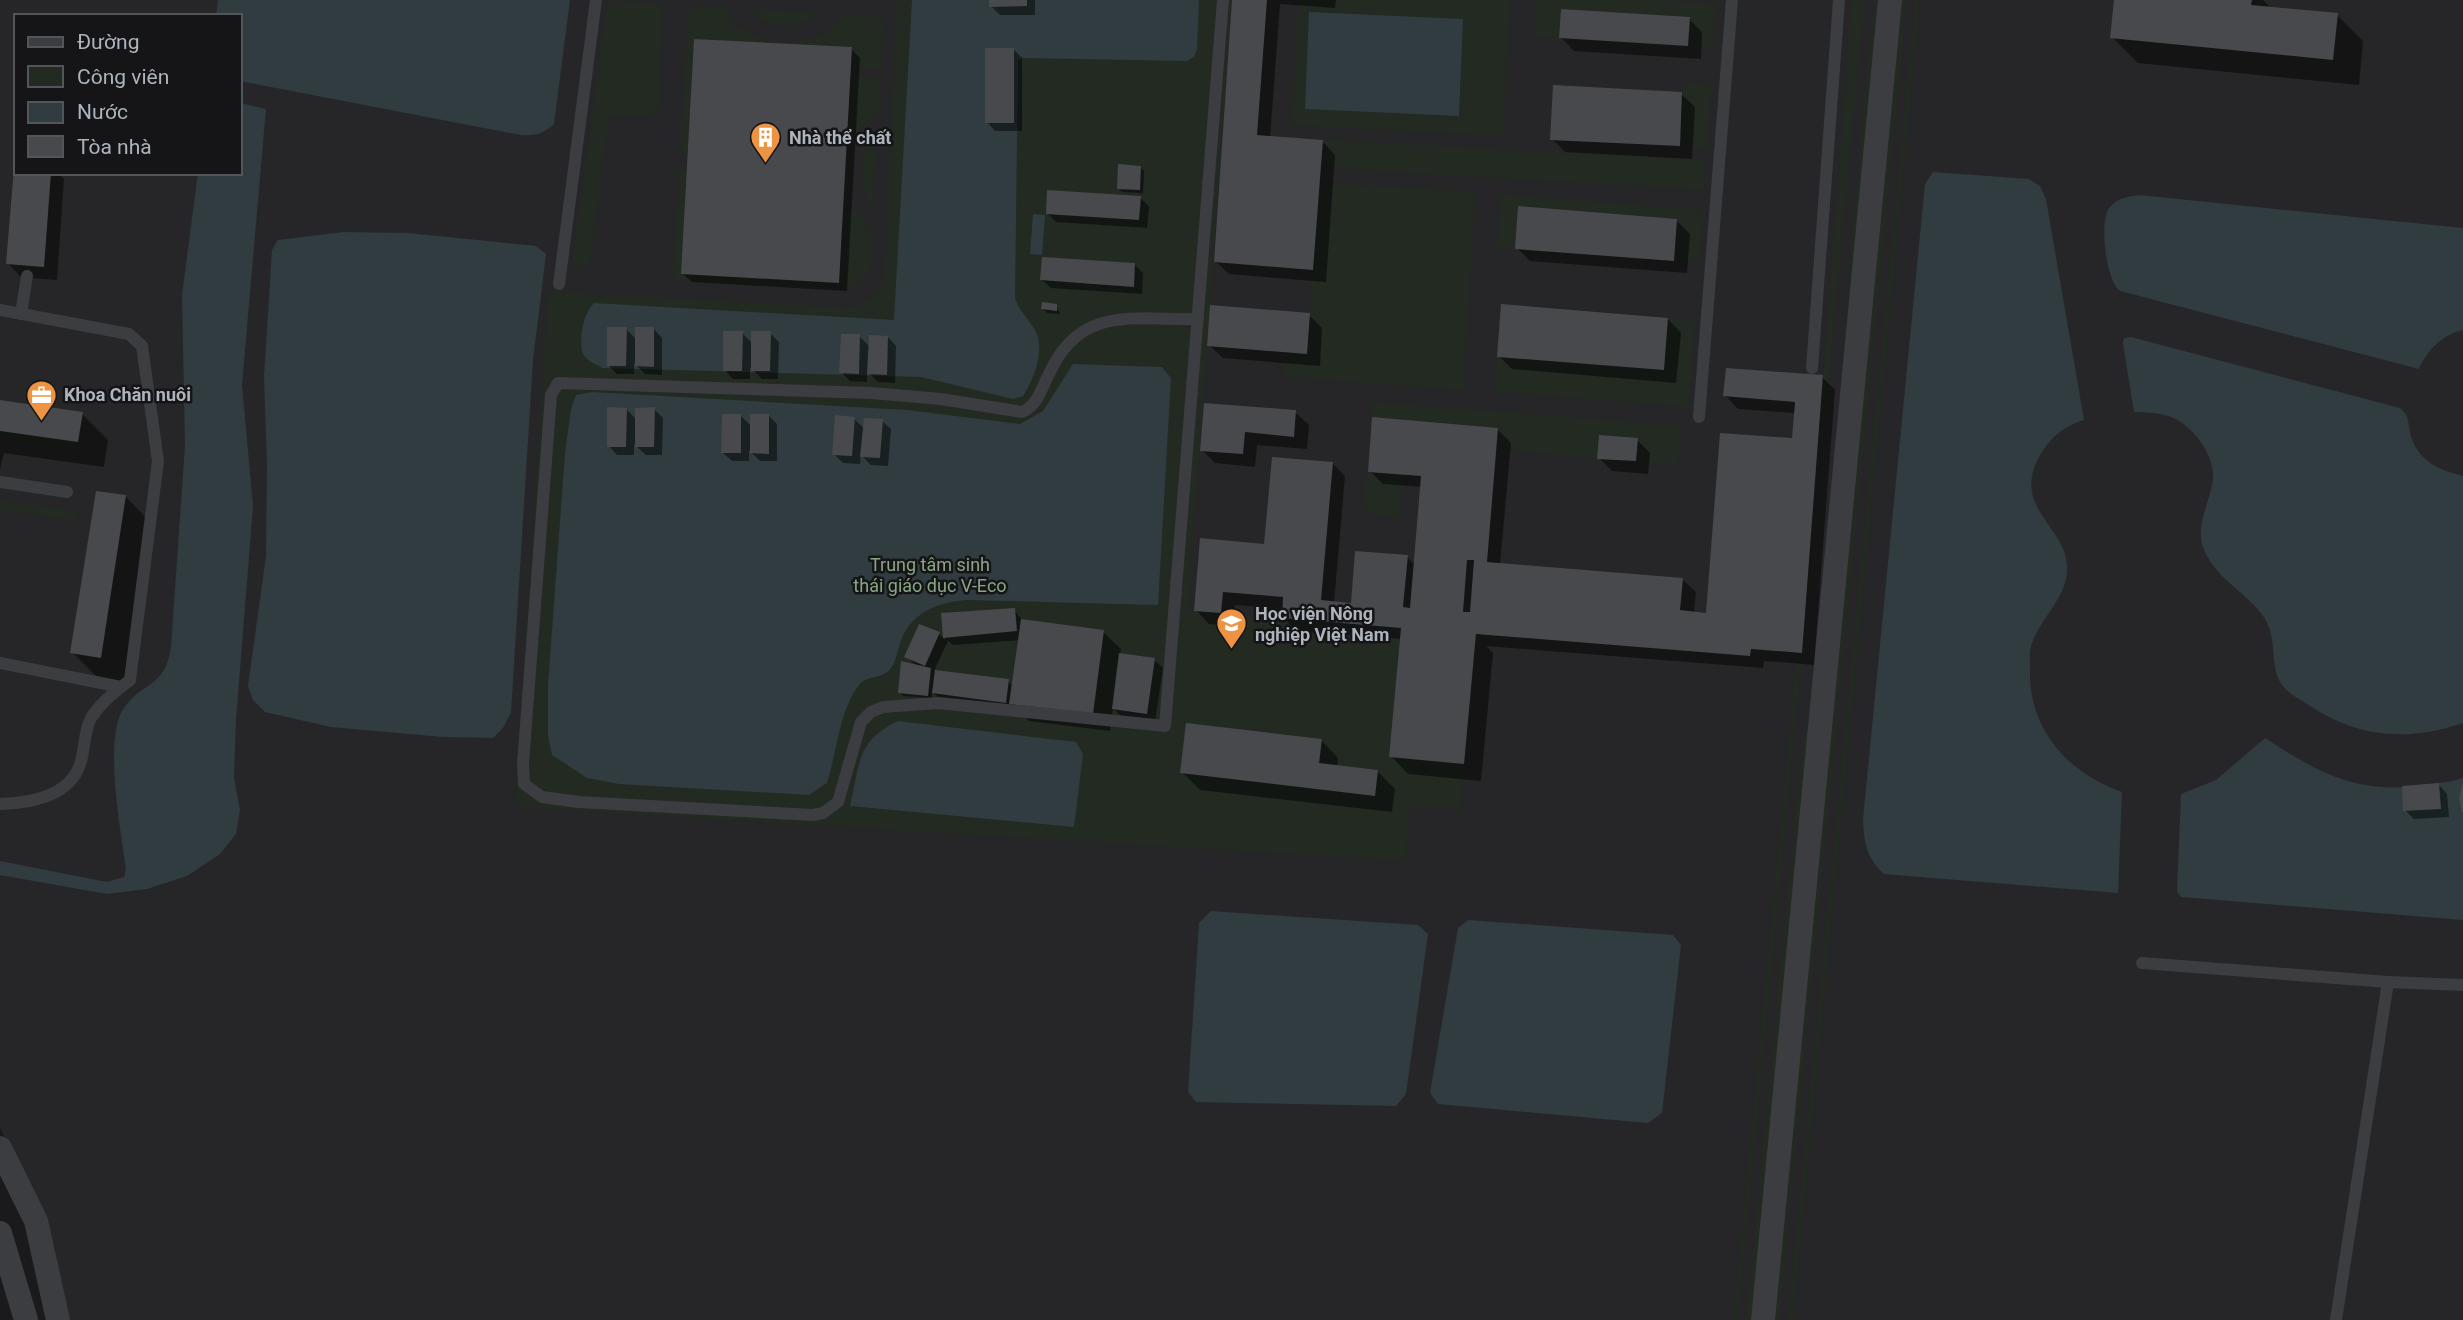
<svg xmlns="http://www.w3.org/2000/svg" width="2463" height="1320" font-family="Roboto,sans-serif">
	<rect width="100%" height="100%" fill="#1a1a1c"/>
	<!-- built -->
	<path fill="#262629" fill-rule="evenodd" d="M0 0H2463V1320H65L44 1219 0 1128ZM16 16H240V173H16Z"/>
	<!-- green -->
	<g fill="#222a22" fill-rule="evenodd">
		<path d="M897 0H1232L1188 610 1476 634 1460 809 1410 806 1405 861 515 807 548 291 851 308 872 298 884 280Z"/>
		<path d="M1298 0H1510L1503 136 1292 125ZM1310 12 1463 19 1459 116 1305 109Z"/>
		<path d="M1536 0H1654L1716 4 1713 48 1688 46 1690 17 1562 9 1559 38 1533 37Z"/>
		<path d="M1852 0H1865L1738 1320H1733L1797 652H1802Z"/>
		<path d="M1874 0H1879L1846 345 1851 240Z"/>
		<path d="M1901 0H1907L1779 1320H1774Z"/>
		<path d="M1915 0H1920L1793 1320H1788Z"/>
		<path d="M616 1 653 3 662 9 659 106 653 116 609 117 590 261 581 269 574 264 573 256 606 10 611 2Z"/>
		<path d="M696 6 722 7 738 27 768 43 695 39 688 152H680L688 13Z"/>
		<path d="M751 9 817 13C798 31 767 32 751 9Z"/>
		<path d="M845 14 884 18 881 70 851 68 852 47 791 44 824 34Z"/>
		<path d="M851 77 880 79 879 111 856 133 846 160Z"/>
		<path d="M1683 82 1711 84 1707 148 1680 146Z"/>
		<path d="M877 133 873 208C857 183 856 156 877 133Z"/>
		<path d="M1323 140 1706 160 1704 190 1321 168Z"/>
		<path d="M679 170H687L682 274 839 283 845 179 852 207 872 232C870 263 876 285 838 291L677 280 673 274Z"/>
		<path d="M1319 183 1475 191 1464 390 1284 377 1285 352 1307 353Z"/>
		<path d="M1501 194 1703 210 1699 263 1674 261 1677 219 1519 206 1515 249 1497 248Z"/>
		<path d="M1668 318 1695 320 1689 407 1494 392 1497 357 1663 370Z"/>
		<path d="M1373 402 1681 425 1678 465 1636 461 1637 438 1599 435 1597 459 1497 449 1498 428 1372 417Z"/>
		<path d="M0 431 78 442 77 450 14 441 0 435Z"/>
		<path d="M1365 475 1403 479 1399 518 1374 515 1364 509Z"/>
		<path d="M0 500 77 511 76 521 0 510Z"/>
		<path d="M1814 671 1752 1320H1746L1799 775Z"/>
	</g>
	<!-- water -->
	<g fill="#303c40">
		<path d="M218 0H570L554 124C543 134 536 136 521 135L240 81V16H216Z"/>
		<path d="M912 0H1199L1197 49 1194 57 1187 61 1023 58 1018 60 1015 298C1019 310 1026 316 1033 327 1047 346 1035 377 1023 396L1013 399 921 377 603 368C595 364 584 360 582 351 579 336 584 312 594 303L894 320Z"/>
		<path d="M1309 12 1463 19 1459 116 1305 109Z"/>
		<path d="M240 103 266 109 242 385 253 506 236 720 234 778 240 810 236 834 220 854 187 876 147 889 107 894 0 875V861L107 882 124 877 126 869C121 833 103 736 124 708 145 679 165 689 171 646L185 446 182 295 198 173H240Z"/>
		<path d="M1933 172 2029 179 2040 186 2046 199 2084 420C2064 426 2051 437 2040 455 2009 510 2071 527 2067 572 2065 599 2041 618 2032 643 2029 651 2030 661 2030 669 2028 729 2068 773 2122 792L2118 893 1884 874C1866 857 1864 843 1863 819L1925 184Z"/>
		<path d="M2139 195 2463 228V330C2442 335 2427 350 2419 369L2120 291C2106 282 2099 222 2109 208 2117 198 2127 197 2139 195Z"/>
		<path d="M1033 214 1045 215 1042 255 1030 254Z"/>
		<path d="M343 232 408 233 536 246 546 254 533 360 511 712 503 728 493 738 443 737 331 727 265 712 253 700 248 686 266 556 267 465 264 376 272 250 278 240Z"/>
		<path d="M2131 337 2400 408C2409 415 2408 422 2410 433 2417 460 2438 470 2463 476V723C2407 742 2357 738 2307 704 2297 698 2284 691 2279 680 2270 660 2277 639 2265 619 2248 592 2215 580 2203 547 2196 525 2208 506 2212 485 2218 460 2197 431 2176 419 2164 413 2148 412 2134 412L2123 343 2124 338Z"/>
		<path d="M1073 364 1162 367 1171 378 1158 605 968 600C941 602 914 610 902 638 898 647 897 660 891 668 883 680 868 674 859 685 839 711 837 752 827 783L809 795 619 784 587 778 552 755 548 736V685L565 453 571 409 576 395 592 392 907 410 1020 424 1043 411Z"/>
		<path d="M898 721 1076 742 1083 754 1074 827 850 806C860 764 856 741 898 721Z"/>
		<path d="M2265 738C2320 774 2359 795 2426 785 2438 783 2451 782 2463 778V920L2181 897 2177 892 2181 794 2216 780Z"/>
		<path d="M1211 911 1418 925 1428 934 1406 1094 1396 1106 1196 1102 1188 1092 1199 923Z"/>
		<path d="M1468 920 1673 935 1681 945 1662 1113 1648 1123 1438 1104 1430 1093 1458 928Z"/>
	</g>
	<!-- shadow -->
	<g fill="#0007" fill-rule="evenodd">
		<path d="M991 0H1035V15H1000L991 6Z"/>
		<path d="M1234 0H1336L1335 8 1280 4 1270 138 1322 141 1335 155 1326 282 1229 274 1215 261Z"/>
		<path d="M2116 0H2263L2272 9 2337 15 2363 41 2359 85 2138 63 2112 37Z"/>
		<path d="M1689 19 1702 32 1701 59 1574 51 1561 37Z"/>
		<path d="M851 49 860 58 847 291 692 282 683 274Z"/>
		<path d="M1013 49 1022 58V131H995L987 122Z"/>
		<path d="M1681 94 1695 107 1692 159 1565 152 1552 139Z"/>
		<path d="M16 165V173H58L64 179 57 280 21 277 8 263Z"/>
		<path d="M1140 167 1144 171 1143 193 1122 192 1118 188Z"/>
		<path d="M1140 198 1149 206 1147 228 1056 222 1047 213Z"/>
		<path d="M1677 221 1690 234 1687 273 1530 261 1517 248Z"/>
		<path d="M1135 265 1143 273 1142 294 1051 288 1042 280Z"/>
		<path d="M1056 305 1060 314 1047 313 1043 309Z"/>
		<path d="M1309 315 1322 328 1320 366 1223 358 1209 345Z"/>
		<path d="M1668 319 1681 333 1676 383 1512 369 1499 356Z"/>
		<path d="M626 329 637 340 654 329 662 338V375L645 374 634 363V374H617L608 365Z"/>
		<path d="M742 333 753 344 770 333 779 342 778 379H762L750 367V379H733L725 370Z"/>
		<path d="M859 336 870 347 888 337 896 346 895 383 878 382 867 371V382L850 381 841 372Z"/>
		<path d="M1822 377 1835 390 1814 665 1764 661 1763 668 1486 646 1493 653 1481 781 1408 774 1391 756 1402 639 1297 631 1283 618 1284 609 1235 605 1233 626 1209 624 1196 610 1265 545 1332 463 1345 476 1334 603 1352 605 1407 557 1415 565 1422 487 1383 484 1370 471 1497 429 1511 443 1500 564 1682 579 1696 592 1694 613 1707 614 1794 440 1796 413 1738 409 1725 395Z"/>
		<path d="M0 402 82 414 108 440 104 467 4 453 0 469Z"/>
		<path d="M1206 405 1295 412 1309 425 1307 449 1257 445 1255 467 1215 463 1202 450Z"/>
		<path d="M626 409 637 420 654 409 663 418 662 455H646L634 444V455H617L609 446Z"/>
		<path d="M741 416 751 426 769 416 777 424V461H760L749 450V461H732L723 453Z"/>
		<path d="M854 419 865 429 882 421 891 429 888 466 871 465 861 455 860 464 843 463 834 454Z"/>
		<path d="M1637 440 1650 453 1648 474 1612 471 1599 458Z"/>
		<path d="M126 497 151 523 126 683 98 678 72 652Z"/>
		<path d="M1014 610 1023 621 1103 632 1121 649 1120 655 1154 660 1163 668 1155 722 1122 717 1113 708 1110 731 1029 721 1014 706 942 701 932 691V698L903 696 900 692 917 667 907 656 939 634 945 640 943 615ZM1020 640 1013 687 1008 681 934 671 948 641 953 645Z"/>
		<path d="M1321 740 1338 758 1337 767 1377 771 1395 789 1392 812 1200 790 1182 772Z"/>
		<path d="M2439 785 2447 794 2449 817 2414 819 2405 810Z"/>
	</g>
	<!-- building -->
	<g fill="#47494c" fill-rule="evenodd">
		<path d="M989 0H1027V6L989 7Z"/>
		<path d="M1232 0H1267L1257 135 1323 140 1313 270 1214 262Z"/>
		<path d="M2114 0H2252L2251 5 2338 13 2333 60 2110 38Z"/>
		<path d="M1561 9 1690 17 1688 46 1559 38Z"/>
		<path d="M694 39 852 47 839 283 681 274Z"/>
		<rect x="985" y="48" width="29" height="75"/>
		<path d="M1553 85 1682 92 1680 146 1550 140Z"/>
		<path d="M1118 164 1141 166 1140 190 1117 189Z"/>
		<path d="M14 168 16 173H51L44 267 6 264Z"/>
		<path d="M1047 190 1141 196 1139 220 1046 214Z"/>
		<path d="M1518 206 1677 219 1674 261 1515 249Z"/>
		<path d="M1042 257 1135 263 1134 287 1040 280Z"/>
		<path d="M1042 302 1057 304V311L1041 309Z"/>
		<path d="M1501 304 1668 318 1664 370 1497 357Z"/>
		<path d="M1210 305 1310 313 1307 354 1207 346Z"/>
		<path d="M607 327H627L626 366H607Z"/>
		<path d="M635 327H654V367L635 366Z"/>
		<path d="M723 331H743L742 371H723Z"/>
		<path d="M751 331H771L770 371H751Z"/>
		<path d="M841 334H860L859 374 839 373Z"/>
		<path d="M869 335 888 336 887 375 867 374Z"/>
		<path d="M1726 368 1823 375 1802 653 1751 649 1750 656 1476 634 1464 764 1389 757 1401 628 1282 618 1283 597 1223 592 1221 613 1194 611 1200 538 1264 544 1272 457 1333 462 1321 600 1351 603 1355 551 1408 555 1403 607 1410 608 1421 476 1368 472 1372 417 1498 428 1487 562 1683 578 1680 610 1706 613 1720 433 1792 438 1795 402 1723 396ZM1467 560H1474L1470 612H1463Z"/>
		<path d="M0 400 83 412 78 442 0 431Z"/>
		<path d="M1204 403 1296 410 1294 437 1245 432 1243 454 1200 451Z"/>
		<path d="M607 407 627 408 626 447H607Z"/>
		<path d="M655 407 654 447H635V408Z"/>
		<path d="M722 414H741V453H721Z"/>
		<path d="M750 414H769V454L750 453Z"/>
		<path d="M835 415 855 417 852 456 832 455Z"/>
		<path d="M864 418 883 419 880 458 860 457Z"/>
		<path d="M1599 435 1638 438 1636 461 1597 459Z"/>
		<path d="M96 491 126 495 101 658 70 653Z"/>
		<path d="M1015 608 1017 631 943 638 941 613Z"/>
		<path d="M1021 619 1104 630 1093 714 1009 704Z"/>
		<path d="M919 624 940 632 925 666 904 657Z"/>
		<path d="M1119 653 1155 658 1147 714 1112 709Z"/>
		<path d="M901 661 931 668 928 696 898 693Z"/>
		<path d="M935 670 1009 679 1006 703 932 693Z"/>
		<path d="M1186 723 1322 739 1319 763 1378 770 1375 796 1180 773Z"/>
		<path d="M2463 782V812H2462L2459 798Z"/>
		<path d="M2439 783 2441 809 2403 811 2402 786Z"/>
	</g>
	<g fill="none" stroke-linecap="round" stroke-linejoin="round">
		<!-- service -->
		<g stroke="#3b3d41" stroke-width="12">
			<path d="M559 284 596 0"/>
			<path d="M0 310 129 334 142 346 158 461 130 680C115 692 101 702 91 718 84 731 85 747 81 761 72 796 31 803 0 804"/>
			<path d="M21 314 27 276"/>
			<path d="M1198 319C1133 320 1080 305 1049 374 1041 389 1038 405 1022 412L941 399 871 393 558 383 551 395 523 764 524 784 542 797 579 802 813 815 823 813 838 802 861 722 871 712 883 707 938 703 1165 726 1223 0"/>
			<path d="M1812 368 1839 0"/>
			<path d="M1699 417 1732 0"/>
			<path d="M0 482 67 492"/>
			<path d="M0 663 121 687"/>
			<path d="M2142 963 2388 982"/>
			<path d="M2336 1320 2388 982 2463 985"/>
		</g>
		<!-- minor -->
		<g stroke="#3b3d41" stroke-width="24">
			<path d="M0 1148 36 1221 58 1320"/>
			<path d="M0 1233 26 1320"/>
			<path d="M1763 1320 1890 0"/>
		</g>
	</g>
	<!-- icons -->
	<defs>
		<symbol id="building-pin" viewBox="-11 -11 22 30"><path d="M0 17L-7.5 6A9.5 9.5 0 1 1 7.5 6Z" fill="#ec9442" stroke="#151517"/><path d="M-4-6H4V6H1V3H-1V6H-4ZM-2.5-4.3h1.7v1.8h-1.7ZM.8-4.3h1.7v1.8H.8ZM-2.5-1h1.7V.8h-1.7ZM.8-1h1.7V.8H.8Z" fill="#fff"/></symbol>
		<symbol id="office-pin" viewBox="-11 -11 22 30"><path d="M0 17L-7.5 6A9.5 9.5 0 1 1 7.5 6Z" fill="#ec9442" stroke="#151517"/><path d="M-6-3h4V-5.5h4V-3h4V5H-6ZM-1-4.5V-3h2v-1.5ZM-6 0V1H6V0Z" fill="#fff"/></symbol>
		<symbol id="university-pin" viewBox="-11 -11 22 30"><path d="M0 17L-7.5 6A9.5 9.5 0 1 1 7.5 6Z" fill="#ec9442" stroke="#151517"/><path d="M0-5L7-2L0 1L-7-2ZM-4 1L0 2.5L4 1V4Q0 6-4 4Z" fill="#fff"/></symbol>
	</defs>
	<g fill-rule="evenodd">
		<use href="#building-pin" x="748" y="120" width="35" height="47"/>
		<use href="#office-pin" x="24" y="378" width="35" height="47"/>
		<use href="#university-pin" x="1214" y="606" width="35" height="47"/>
	</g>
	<g text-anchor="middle" stroke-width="5" stroke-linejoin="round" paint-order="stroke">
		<!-- poi labels -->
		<g font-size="18" font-weight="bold" fill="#adb4bb" stroke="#151517" text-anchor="start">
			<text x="789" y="144">Nhà thể chất</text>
			<text x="64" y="401">Khoa Chăn nuôi</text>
			<text x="1255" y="620">Học viện Nông<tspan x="1255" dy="21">nghiệp Việt Nam</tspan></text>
		</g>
		<!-- park labels -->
		<g font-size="18" fill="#89a585" stroke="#151517">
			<text x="930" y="571">Trung tâm sinh<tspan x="930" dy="21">thái giáo dục V-Eco</tspan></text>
		</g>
	</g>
	<!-- legend -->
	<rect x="14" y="14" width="228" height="161" fill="#151517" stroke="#525559" stroke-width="2"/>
	<rect x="28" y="37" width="35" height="10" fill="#3b3d41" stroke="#525559" stroke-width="2"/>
	<text x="77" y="49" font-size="21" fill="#adb4bb">Đường</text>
	<rect x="28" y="66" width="35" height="21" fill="#222a22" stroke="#525559" stroke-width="2"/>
	<text x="77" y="84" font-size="21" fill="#adb4bb">Công viên</text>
	<rect x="28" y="102" width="35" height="21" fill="#303c40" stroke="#525559" stroke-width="2"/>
	<text x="77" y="119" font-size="21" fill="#adb4bb">Nước</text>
	<rect x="28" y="136" width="35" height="21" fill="#47494c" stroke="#525559" stroke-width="2"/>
	<text x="77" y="154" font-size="21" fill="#adb4bb">Tòa nhà</text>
</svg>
